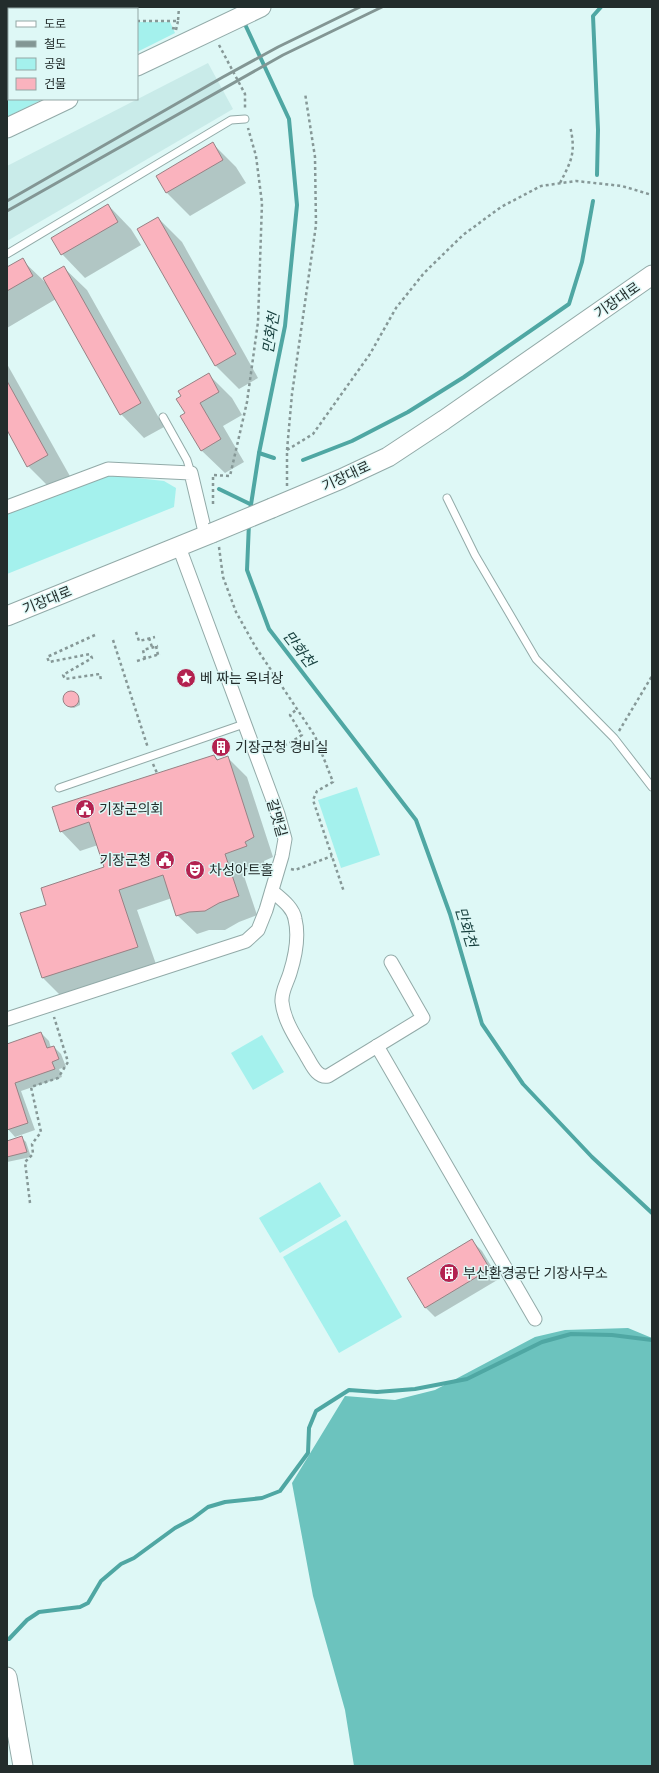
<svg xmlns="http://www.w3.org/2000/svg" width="659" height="1773" font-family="Ubuntu,'Noto Sans KR',sans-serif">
	<rect width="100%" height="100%" fill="#def8f6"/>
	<!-- built -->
	<path fill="#c9ebe9" d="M208 63 233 109 7 241V166Z"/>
	<!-- green -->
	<g fill="#a4f1ed">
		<path d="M137 22H170L175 33 137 52Z"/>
		<path d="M7 23H9V99H43L7 117Z"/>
		<path d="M109 475 164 481 176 488 174 507 7 574V514Z"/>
		<path d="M357 787 380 855 341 868 318 800Z"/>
		<path d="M262 1035 284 1072 253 1090 231 1053Z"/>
		<path d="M320 1182 341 1216 280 1253 259 1218Z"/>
		<path d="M346 1220 402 1317 339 1353 283 1257Z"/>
	</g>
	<!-- forest -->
	<path fill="#6cc3be" d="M628 1328 652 1338V1766H354L345 1710 313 1596 292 1483 345 1396 395 1400 435 1390 535 1337 565 1330Z"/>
	<!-- shadow -->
	<g fill="#0003">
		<path d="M213 144 236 167 246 183 190 216 167 193 157 176Z"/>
		<path d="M108 205 131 229 141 245 85 278 62 254Z"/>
		<path d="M158 218 182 242 258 378 239 389 215 365Z"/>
		<path d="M22 260 46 283 63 267 87 290 164 427 144 438 121 414 56 299 7 328V269Z"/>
		<path d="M7 364 71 478 51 489 28 466 7 428Z"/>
		<path d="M208 374 232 398 242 415 223 426 244 462 225 473 201 450 186 414Z"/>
		<path d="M70 691 75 693 80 701V705L74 708 69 707 64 700 65 695Z"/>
		<path d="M223 742 227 753 222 754 220 752Z"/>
		<path d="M214 756 218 760 228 758 247 777 273 857 264 861 265 866 243 873 257 915 239 922 225 930H209L197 934 177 915 172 898 137 910 157 967 62 997 43 978 47 905 106 868 98 845 80 851 61 831Z"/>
		<path d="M41 1033 49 1041 51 1048 54 1047 61 1054 66 1067 59 1069 62 1077 21 1091 35 1130 15 1137 7 1128V1045Z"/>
		<path d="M22 1138 26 1142 31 1157 7 1162V1142Z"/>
		<path d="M472 1241 482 1251 499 1279 435 1317 425 1307Z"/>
	</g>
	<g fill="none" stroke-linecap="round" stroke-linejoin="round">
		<!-- stream -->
		<g stroke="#4fa7a3" stroke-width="4">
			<path d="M243 20 289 119 297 205 285 326 259 453 250 511"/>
			<path d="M597 175 598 130 593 16 601 7"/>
			<path d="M259 453 274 458"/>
			<path d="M303 460 352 441 408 412 464 377 569 304 582 262 593 201"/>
			<path d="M219 489 250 504"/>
			<path d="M249 523 247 570 269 629 416 820 450 914 482 1024 523 1084 592 1157 652 1213"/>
			<path d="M9 1639 27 1620 39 1612 80 1607 88 1603 101 1581 121 1564 134 1558 175 1528 192 1519 208 1507 225 1502 262 1498 280 1491 308 1453 309 1428 316 1411 349 1390 377 1392 415 1389 467 1379 542 1342 571 1334 612 1335 652 1340"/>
		</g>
	</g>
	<!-- building -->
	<g fill="#fab3be" stroke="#988285">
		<path d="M213 142 223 160 166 193 156 176Z"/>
		<path d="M108 204 118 222 61 255 51 238Z"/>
		<path d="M158 217 236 354 215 366 137 229Z"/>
		<path d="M23 258 33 276 7 291V267Z"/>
		<path d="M64 266 141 403 120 415 43 278Z"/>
		<path d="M209 373 219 392 200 403 221 439 201 451 180 416 185 413 176 399 181 396 178 391Z"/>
		<path d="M7 381 48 455 27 467 7 430Z"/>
		<circle cx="71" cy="699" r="8"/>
		<path d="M223 741 226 751 219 752 217 743Z"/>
		<path d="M214 755 217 760 228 756 254 837 245 842 247 846 225 854 239 896 219 903 205 911 189 912 176 916 163 875 119 890 138 947 42 978 20 913 46 905 41 888 104 867 89 822 60 832 52 807Z"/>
		<path d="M41 1032 47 1048 54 1046 59 1059 52 1062 55 1069 15 1083 28 1123 7 1130V1044Z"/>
		<path d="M22 1136 27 1152 7 1157V1141Z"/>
		<path d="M472 1239 490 1269 425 1308 407 1278Z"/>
	</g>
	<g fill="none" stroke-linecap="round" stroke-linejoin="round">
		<defs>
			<g id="lane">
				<path d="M7 254 231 120 245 119"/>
				<path d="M163 417 187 460 191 473"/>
				<path d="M447 498 475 555 536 659 614 738 652 787"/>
				<path d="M59 788 244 724"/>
			</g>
			<g id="street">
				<path d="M7 507 108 469 191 473 206 536"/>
				<path d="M272 891C281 899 293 907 295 919 299 935 295 957 290 973 287 983 281 992 282 1002 284 1022 298 1041 307 1057 312 1065 317 1078 328 1076L423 1018 391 962"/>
				<path d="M7 1019 246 941 258 930 266 910 282 856 285 839 278 814 179 547"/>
				<path d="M377 1046 535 1319"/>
			</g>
			<g id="secondary">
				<path d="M137 66 261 7"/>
				<path d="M7 128 68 99"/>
				<path d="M272 508 341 479 388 457 444 420 652 275"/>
				<path d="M7 616 212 533"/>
				<path d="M7 1677 23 1766"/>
			</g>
		</defs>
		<!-- lane casing -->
		<use href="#lane" stroke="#92aaa8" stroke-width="9"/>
		<!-- street casing -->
		<use href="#street" stroke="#92aaa8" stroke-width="15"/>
		<!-- secondary casing -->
		<use href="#secondary" stroke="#92aaa8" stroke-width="21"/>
		<!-- path -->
		<g stroke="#869897" stroke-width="2.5" stroke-dasharray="3 3" stroke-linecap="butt">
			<path d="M7 20H9"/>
			<path d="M137 21H178L179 7"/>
			<path d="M172 28 177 29"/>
			<path d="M176 30 178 21"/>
			<path d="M219 45 245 94V109"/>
			<path d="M560 183C572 160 576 152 570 126"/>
			<path d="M287 450 313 434 370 354 396 308 424 273 463 235 501 207 541 186 576 181 622 186 652 195"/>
			<path d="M287 486V450L292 394 316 225 315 157 305 93"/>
			<path d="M213 504V475L230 476 247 402 258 322 262 203 256 156 248 128"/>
			<path d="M219 547 223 577 236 612 255 646 315 736 333 782 317 791 313 800 344 892"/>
			<path d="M136 632 139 641 155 637"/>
			<path d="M95 635 47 657 49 662 90 654 92 658 63 675 65 679 100 674 101 681"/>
			<path d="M149 638 152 647"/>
			<path d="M113 640 148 748"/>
			<path d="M156 646 158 655"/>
			<path d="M145 659 143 650 158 646"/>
			<path d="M137 661 160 654"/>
			<path d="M619 731 652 676"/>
			<path d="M267 751 288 744 302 735 290 715 297 709"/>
			<path d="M153 764 157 773"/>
			<path d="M291 869 295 870 332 856"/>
			<path d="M30 1203 25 1162 33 1154 32 1144 41 1132 31 1087 58 1078 68 1062 54 1017"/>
		</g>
		<!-- lane -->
		<use href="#lane" stroke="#fff" stroke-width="7"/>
		<!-- street -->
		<use href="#street" stroke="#fff" stroke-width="13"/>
		<!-- secondary -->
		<use href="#secondary" stroke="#fff" stroke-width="19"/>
		<!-- rail -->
		<g stroke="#839694" stroke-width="3">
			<path d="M7 201 223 77 278 47 360 7"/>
			<path d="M7 211 283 55 382 7"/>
		</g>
		<defs>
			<path id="secondary-bridge" d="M212 533 272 508"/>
		</defs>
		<!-- secondary-bridge casing -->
		<use href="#secondary-bridge" stroke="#92aaa8" stroke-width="21" stroke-linecap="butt"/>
		<!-- secondary-bridge -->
		<use href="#secondary-bridge" stroke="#fff" stroke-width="19"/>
	</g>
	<!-- icons -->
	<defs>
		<symbol id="sight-disc" viewBox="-11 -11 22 22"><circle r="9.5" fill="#b32250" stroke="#def8f6"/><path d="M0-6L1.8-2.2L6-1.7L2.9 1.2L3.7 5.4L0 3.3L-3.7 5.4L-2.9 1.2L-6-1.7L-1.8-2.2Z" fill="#fff"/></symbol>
		<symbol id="building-disc" viewBox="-11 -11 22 22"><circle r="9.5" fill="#b32250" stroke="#def8f6"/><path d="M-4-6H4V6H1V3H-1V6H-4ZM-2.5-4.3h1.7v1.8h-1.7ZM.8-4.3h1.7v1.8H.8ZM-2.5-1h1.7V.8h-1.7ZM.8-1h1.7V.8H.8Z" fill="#fff"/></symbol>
		<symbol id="civic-disc" viewBox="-11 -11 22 22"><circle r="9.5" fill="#b32250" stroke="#def8f6"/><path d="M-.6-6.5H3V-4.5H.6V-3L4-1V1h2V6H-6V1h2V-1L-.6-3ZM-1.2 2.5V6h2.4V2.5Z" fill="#fff"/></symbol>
		<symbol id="theatre-disc" viewBox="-11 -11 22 22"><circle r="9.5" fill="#b32250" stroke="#def8f6"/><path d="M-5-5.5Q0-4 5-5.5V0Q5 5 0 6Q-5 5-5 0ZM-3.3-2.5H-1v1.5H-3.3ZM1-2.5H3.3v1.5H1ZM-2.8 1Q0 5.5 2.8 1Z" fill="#fff"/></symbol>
	</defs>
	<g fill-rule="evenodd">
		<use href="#sight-disc" x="175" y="667" width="22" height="22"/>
		<use href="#building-disc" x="210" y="736" width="22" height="22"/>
		<use href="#civic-disc" x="74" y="798" width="22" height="22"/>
		<use href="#civic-disc" x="154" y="849" width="22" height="22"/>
		<use href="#theatre-disc" x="184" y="859" width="22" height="22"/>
		<use href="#building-disc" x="438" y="1262" width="22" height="22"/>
	</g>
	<g text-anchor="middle" stroke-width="3" stroke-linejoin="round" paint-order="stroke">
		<!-- street labels -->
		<g font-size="14" fill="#232d2c" stroke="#def8f6">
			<text transform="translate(617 300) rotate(-35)" y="5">기장대로</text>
			<text transform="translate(346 476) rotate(-25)" y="5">기장대로</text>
			<text transform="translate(47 600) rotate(-22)" y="5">기장대로</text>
			<text transform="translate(277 818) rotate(74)" y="5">갈맷길</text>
		</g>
		<!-- poi labels -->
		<g font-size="14" fill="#232d2c" stroke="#def8f6" text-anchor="start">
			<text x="200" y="683">베 짜는 옥녀상</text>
			<text x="235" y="752">기장군청 경비실</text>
			<text x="99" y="814">기장군의회</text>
			<text x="151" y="865" text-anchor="end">기장군청</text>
			<text x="209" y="875">차성아트홀</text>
			<text x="463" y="1278">부산환경공단 기장사무소</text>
		</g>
		<!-- water labels -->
		<g font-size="15" font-style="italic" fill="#163f3d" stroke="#def8f6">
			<text transform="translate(271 333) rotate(-81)" y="5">만화천</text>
			<text transform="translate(299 649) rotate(52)" y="5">만화천</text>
			<text transform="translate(466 927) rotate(73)" y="5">만화천</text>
		</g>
	</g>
	<!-- border -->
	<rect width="659" height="1773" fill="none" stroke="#232d2c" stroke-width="16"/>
	<!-- legend -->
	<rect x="8" y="8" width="130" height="92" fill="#def8f6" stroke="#93a7a5"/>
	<rect x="16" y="21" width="20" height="6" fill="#ffffff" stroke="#93a7a5"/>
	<text x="44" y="28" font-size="12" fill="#232d2c">도로</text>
	<rect x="16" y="41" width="20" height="6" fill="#839694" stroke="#93a7a5"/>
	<text x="44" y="48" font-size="12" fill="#232d2c">철도</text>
	<rect x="16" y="58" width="20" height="12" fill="#a4f1ed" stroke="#93a7a5"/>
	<text x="44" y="68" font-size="12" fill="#232d2c">공원</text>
	<rect x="16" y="78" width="20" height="12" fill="#fab3be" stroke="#93a7a5"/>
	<text x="44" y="88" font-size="12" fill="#232d2c">건물</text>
</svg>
